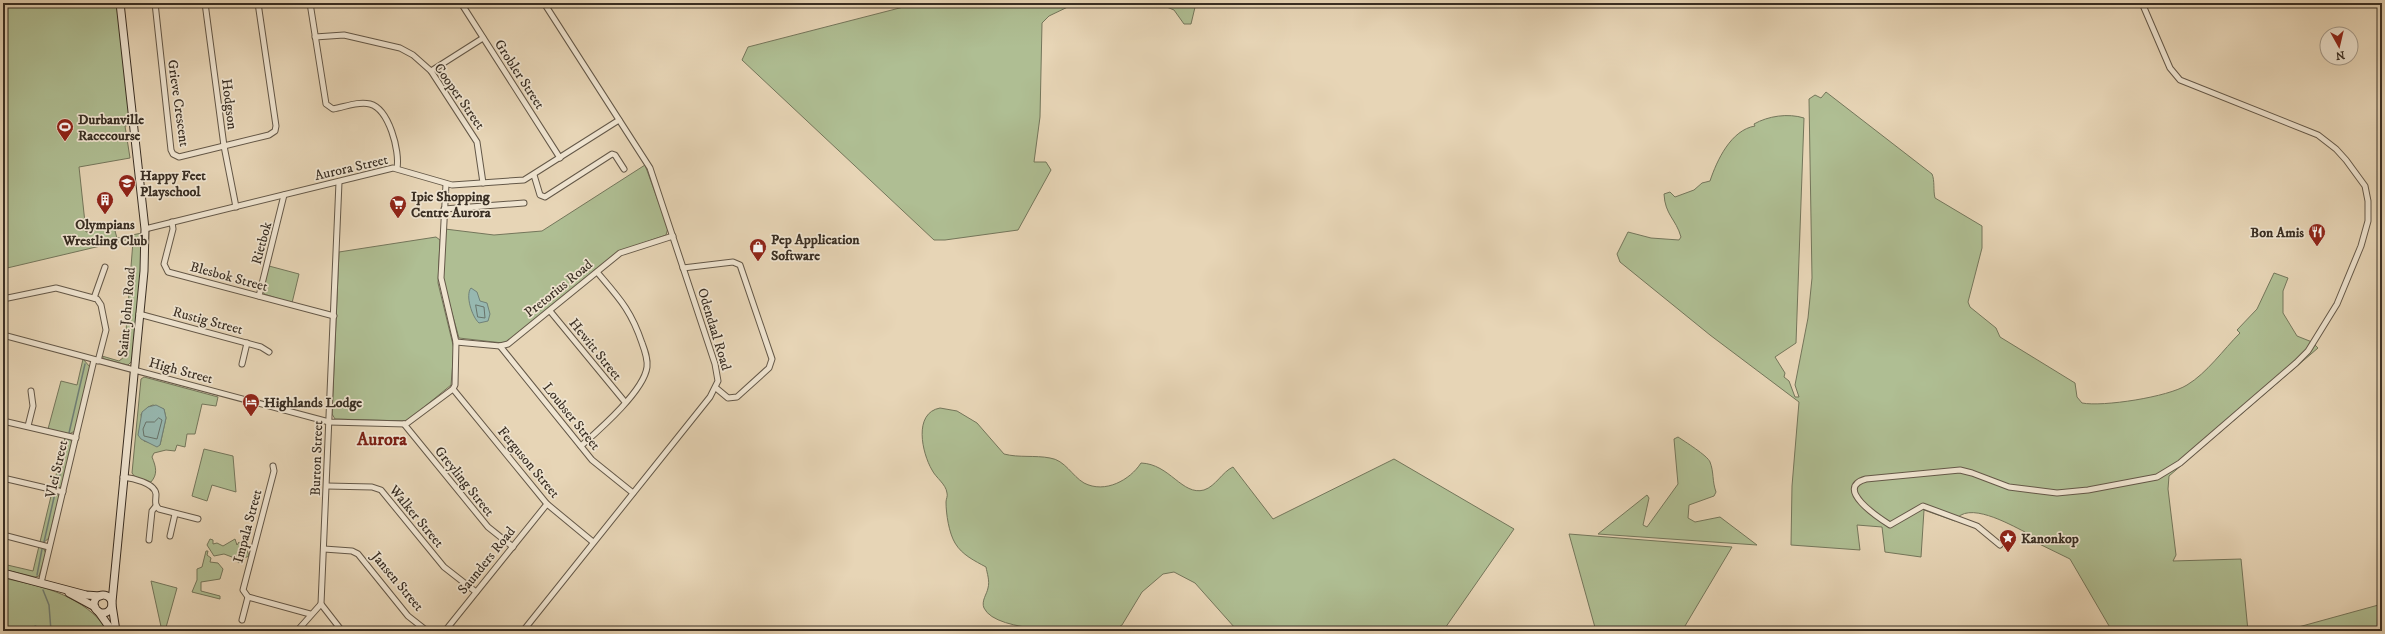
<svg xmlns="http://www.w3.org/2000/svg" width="2385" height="634" font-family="'IM FELL DW Pica',serif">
	<rect width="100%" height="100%" fill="#e7d5b6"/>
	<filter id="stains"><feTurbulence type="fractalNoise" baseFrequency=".005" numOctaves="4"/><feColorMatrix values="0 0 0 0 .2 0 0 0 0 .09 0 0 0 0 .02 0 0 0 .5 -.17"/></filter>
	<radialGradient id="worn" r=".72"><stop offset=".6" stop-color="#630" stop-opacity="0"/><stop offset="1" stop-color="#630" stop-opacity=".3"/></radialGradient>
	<!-- green -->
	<g fill="#afbe93" stroke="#74765b" fill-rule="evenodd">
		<path d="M3 3H118L130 125 125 126 130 158 79 167 86 232 123 224 125 227 115 231 117 238 142 233 141 272 132 361 128 365 104 359 102 356 119 361 124 357 133 241 130 239 3 269Z"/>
		<path d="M919 3H1076L1049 16 1042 23 1040 117 1034 162H1046L1051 170 1018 230 945 240H934L742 60 748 47Z"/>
		<path d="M1157 3H1196L1191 24H1184L1174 10Z"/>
		<path d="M1826 92 1932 174C1935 181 1933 190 1935 198L1982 226V248L1968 302 1970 307 1996 328 2000 337 2075 383 2077 397 2082 403C2103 407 2168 397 2187 385 2207 373 2223 350 2240 333L2237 330 2257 309 2274 273 2288 278 2283 291V313L2297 336 2312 342 2318 348 2169 476 2168 489 2176 555 2173 561 2241 559 2248 631H2112L2070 559 2025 537V532C2009 524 1967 500 1955 521L1924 510 1921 557 1885 552 1882 527 1857 525 1860 550 1791 545 1792 486 1799 402 1710 335 1620 262 1617 254 1628 232 1651 238 1679 240 1681 237C1676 219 1665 215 1664 194L1670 192 1675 197 1694 190 1702 183 1710 181C1717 160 1731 130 1755 126L1754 124C1768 116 1788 113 1804 118L1796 343 1775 357 1785 373 1784 377 1789 381 1795 397H1799L1795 385 1808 318 1812 278 1809 99 1815 95 1821 98Z"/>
		<path d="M645 165 668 228 666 235 620 251 508 342 503 343 459 338 443 281 445 229 494 235 542 231Z"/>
		<path d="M436 237 440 240 438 283 454 349 451 385 407 421 335 419 332 414 339 252Z"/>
		<path d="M269 266 299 274 292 303 264 294 263 289Z"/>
		<path d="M83 359 90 367 75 431 69 434 48 429 61 381 77 385Z"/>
		<path d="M144 377 218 397 216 406 202 404 195 434H187L185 447 177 445 175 451 166 450 154 453 152 457C156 467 158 474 151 482L135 477 132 473 141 379ZM153 405 164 409 166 418 160 445 144 441 141 414 148 407Z"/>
		<path d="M940 408 957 411 977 423 1004 454C1019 458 1035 455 1050 458 1065 460 1072 476 1084 483 1105 494 1130 480 1141 463 1170 464 1182 496 1204 490 1216 486 1222 472 1233 467L1273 519 1394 459 1514 529 1443 631H1241L1235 628 1195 583 1174 572 1163 574 1142 592 1122 625 1112 631C1086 631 996 634 984 608 981 601 987 594 988 588 990 581 987 573 986 567 975 561 962 555 955 543 949 533 946 514 946 502 946 499 948 496 947 493 946 484 936 478 932 470 922 453 913 413 940 408Z"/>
		<path d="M65 437 71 440 72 444 62 486 57 489 53 488Z"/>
		<path d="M1678 437C1684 441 1708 456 1710 462 1714 472 1712 481 1716 492L1714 496 1689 505 1688 518 1695 522 1720 517 1757 545 1598 534 1647 495 1649 498 1643 525 1647 527 1678 484 1674 439Z"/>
		<path d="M204 449 233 456 236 492 212 485 207 501 192 496Z"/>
		<path d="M52 492 57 493 59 497 49 538 43 543 40 542Z"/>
		<path d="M1569 534 1732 547 1682 631H1596Z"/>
		<path d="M210 539 213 540V544L217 543 223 546 235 539 237 545 239 542 244 546 240 553 244 554V551L247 550 249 556 242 559 239 563 232 557 224 554 214 556 207 545Z"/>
		<path d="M39 546 44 549 46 554 39 576 35 577 3 569V564L33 571Z"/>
		<path d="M206 551H208L207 555 211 558 210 562 218 563 223 569 220 579 201 582V591L220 596V599L192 592 197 580V569L202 567Z"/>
		<path d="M3 578C46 587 82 595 109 631H3Z"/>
		<path d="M151 581 177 588 165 631H162Z"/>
		<path d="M2382 604V631H2284Z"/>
	</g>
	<!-- water -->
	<g fill="#97b8b0" stroke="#718178">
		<path d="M471 288 477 292 480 301 487 303 490 314 488 321 479 323C472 317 465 295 471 288Z"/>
		<path d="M156 405 164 409 166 418 160 445 157 447 141 439 138 435 142 412 148 407Z"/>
	</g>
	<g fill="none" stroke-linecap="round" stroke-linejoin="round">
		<!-- shore -->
		<g stroke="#68736a" stroke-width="1">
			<path d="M476 305 484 307 485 318 478 317Z"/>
			<path d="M159 418 162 420 157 439 144 436 143 429 146 422H154Z"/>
		</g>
		<!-- stream -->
		<g stroke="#718178" stroke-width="1.5">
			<path d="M69 433 85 364"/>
			<path d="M57 487 68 439"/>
			<path d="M44 542 55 493"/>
			<path d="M37 575 42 549"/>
			<path d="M43 590 49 605 51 631"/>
			<path d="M35 626 46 631"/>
			<path d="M88 631 94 628"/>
		</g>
		<defs>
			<g id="minor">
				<path d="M155 3 171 150 173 154 179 157 269 135 275 131 276 126 258 3"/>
				<path d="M205 3 224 146 236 207"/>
				<path d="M310 3 326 104 333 109C345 107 358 101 370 104 389 109 400 151 397 168"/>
				<path d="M461 3 560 158"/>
				<path d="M315 37 344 35 400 48 413 55 431 71 477 142 483 183"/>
				<path d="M431 71 483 38"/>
				<path d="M534 175 540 195 545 197 612 154 615 155 624 169"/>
				<path d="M339 182 321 604 342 631"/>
				<path d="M444 209 524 203"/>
				<path d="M172 222 173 229 164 264 168 272 334 316"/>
				<path d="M145 229 393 168 452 185 524 180 619 120"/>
				<path d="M683 268 733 262 740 265 772 359 769 368 737 397 728 398 716 388"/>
				<path d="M259 296 284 195"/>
				<path d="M94 298 105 267"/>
				<path d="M3 299 56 288 97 299 101 305 106 330 98 361"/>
				<path d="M550 311 625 402"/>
				<path d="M139 314 261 347 269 352"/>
				<path d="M3 335 329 422 406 424 453 389 455 385 456 342 441 278 446 184"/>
				<path d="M456 342 500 346 508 344 620 253 673 236"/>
				<path d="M500 346 592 460 633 493"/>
				<path d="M242 364 247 343"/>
				<path d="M453 389 547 504 593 542"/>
				<path d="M3 421 76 438"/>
				<path d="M404 424 488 527 513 547"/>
				<path d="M28 426 33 406 31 391"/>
				<path d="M581 446C599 430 644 391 647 367 648 359 645 351 642 343 631 310 619 298 597 272"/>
				<path d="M273 466 274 471 243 590 248 597 310 614"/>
				<path d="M123 477C132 478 155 483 156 494 156 501 154 504 159 509L198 519"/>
				<path d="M3 478 63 492"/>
				<path d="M327 486 372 487 381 490 444 567 476 592"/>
				<path d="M3 535 49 547"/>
				<path d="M170 536 175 514"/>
				<path d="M149 540 152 511 156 506"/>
				<path d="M2000 545 1977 526 1923 506 1890 525C1879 518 1833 488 1866 479L1960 470 1972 473 2009 487 2057 493 2088 490 2157 477 2180 463 2296 363 2308 351 2337 304 2361 246 2368 221V201L2365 186 2346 160 2336 149 2318 135 2180 80 2170 68 2142 3"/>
				<path d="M324 549 352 551 358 554 408 616 427 631"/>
				<path d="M41 583 94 360"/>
				<path d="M242 620 248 597"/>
				<path d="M297 631 321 604"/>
				<path d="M445 631 547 504"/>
				<path d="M523 631 710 397 718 381 715 364 650 168 544 3"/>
			</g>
			<g id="secondary">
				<path d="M3 573 86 595 100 596"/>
				<path d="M69 593 95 607"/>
				<circle cx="103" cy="604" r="9"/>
				<path d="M112 602 144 271 145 229 120 3"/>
				<path d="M112 605 116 631"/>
				<path d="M98 611 112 631"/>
			</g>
		</defs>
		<!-- minor casing -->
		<use href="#minor" stroke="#645848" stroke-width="7"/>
		<!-- secondary casing -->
		<use href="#secondary" stroke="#392e23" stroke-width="9"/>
		<!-- minor -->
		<use href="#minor" stroke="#efe4d0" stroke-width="5"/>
		<!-- secondary -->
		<use href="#secondary" stroke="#efe4d0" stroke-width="7"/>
	</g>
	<!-- icons -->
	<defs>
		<symbol id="stadium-pin" viewBox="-11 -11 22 30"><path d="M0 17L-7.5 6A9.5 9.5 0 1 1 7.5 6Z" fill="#8f2418" stroke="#efe4d0"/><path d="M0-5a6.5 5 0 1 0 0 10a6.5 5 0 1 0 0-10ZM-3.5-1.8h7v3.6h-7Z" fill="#fff"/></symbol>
		<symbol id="school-pin" viewBox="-11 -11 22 30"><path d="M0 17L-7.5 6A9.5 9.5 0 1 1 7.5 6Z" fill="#8f2418" stroke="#efe4d0"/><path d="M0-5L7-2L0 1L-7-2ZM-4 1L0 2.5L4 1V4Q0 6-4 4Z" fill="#fff"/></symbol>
		<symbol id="building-pin" viewBox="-11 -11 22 30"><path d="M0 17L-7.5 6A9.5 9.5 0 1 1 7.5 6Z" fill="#8f2418" stroke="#efe4d0"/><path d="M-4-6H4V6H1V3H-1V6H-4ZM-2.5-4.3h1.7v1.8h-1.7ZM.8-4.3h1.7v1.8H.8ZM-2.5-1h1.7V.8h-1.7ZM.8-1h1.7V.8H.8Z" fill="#fff"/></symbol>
		<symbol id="supermarket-pin" viewBox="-11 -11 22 30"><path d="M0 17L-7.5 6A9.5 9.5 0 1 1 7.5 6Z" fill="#8f2418" stroke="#efe4d0"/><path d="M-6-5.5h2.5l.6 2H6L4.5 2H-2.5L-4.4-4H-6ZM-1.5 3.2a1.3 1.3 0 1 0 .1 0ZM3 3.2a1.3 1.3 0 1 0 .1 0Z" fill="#fff"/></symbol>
		<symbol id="restaurant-pin" viewBox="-11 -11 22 30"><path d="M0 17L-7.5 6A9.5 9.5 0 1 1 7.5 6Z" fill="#8f2418" stroke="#efe4d0"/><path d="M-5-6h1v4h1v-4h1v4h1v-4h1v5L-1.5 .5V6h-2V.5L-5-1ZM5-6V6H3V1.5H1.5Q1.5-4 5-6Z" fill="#fff"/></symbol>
		<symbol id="shop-pin" viewBox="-11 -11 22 30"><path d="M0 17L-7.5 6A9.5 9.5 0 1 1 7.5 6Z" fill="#8f2418" stroke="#efe4d0"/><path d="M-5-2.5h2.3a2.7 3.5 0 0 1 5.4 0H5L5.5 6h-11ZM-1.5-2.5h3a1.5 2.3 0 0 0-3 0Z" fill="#fff"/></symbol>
		<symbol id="hotel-pin" viewBox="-11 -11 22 30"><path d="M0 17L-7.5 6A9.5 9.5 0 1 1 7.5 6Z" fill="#8f2418" stroke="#efe4d0"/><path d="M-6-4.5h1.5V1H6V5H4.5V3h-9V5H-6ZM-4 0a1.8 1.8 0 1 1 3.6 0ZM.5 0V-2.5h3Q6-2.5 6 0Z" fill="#fff"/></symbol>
		<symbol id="sight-pin" viewBox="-11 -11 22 30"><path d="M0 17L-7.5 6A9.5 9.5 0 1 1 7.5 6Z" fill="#8f2418" stroke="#efe4d0"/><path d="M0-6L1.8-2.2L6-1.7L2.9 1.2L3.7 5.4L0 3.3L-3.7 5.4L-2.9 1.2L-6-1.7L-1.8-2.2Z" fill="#fff"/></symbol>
	</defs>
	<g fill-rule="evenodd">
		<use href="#stadium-pin" x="55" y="117" width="20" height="27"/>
		<use href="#school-pin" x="117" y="173" width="20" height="27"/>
		<use href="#building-pin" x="95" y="190" width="20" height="27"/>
		<use href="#supermarket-pin" x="388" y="194" width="20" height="27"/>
		<use href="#restaurant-pin" x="2307" y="222" width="20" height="27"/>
		<use href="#shop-pin" x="748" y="237" width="20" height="27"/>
		<use href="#hotel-pin" x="241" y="392" width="20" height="27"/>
		<use href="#sight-pin" x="1998" y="528" width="20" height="27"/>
	</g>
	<g text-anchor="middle" stroke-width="3.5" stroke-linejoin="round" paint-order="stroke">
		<!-- street labels -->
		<g font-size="14" fill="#392e23" stroke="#efe4d0">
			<text transform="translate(520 74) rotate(57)" y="5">Grobler Street</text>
			<text transform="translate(460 96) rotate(55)" y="5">Cooper Street</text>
			<text transform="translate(179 103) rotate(82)" y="5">Grieve Crescent</text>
			<text transform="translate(230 104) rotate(83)" y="5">Hodgson</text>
			<text transform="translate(351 167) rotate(-13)" y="5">Aurora Street</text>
			<text transform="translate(261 243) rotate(-75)" y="5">Rietbok</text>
			<text transform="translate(229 276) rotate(15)" y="5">Blesbok Street</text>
			<text transform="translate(558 288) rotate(-39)" y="5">Pretorius Road</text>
			<text transform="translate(126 312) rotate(-85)" y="5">Saint John Road</text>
			<text transform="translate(208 320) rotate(15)" y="5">Rustig Street</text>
			<text transform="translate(715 329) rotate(73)" y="5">Odendaal Road</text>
			<text transform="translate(596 349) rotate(51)" y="5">Hewitt Street</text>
			<text transform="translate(181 370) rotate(15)" y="5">High Street</text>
			<text transform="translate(572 416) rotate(51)" y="5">Loubser Street</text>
			<text transform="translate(316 458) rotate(-88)" y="5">Burton Street</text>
			<text transform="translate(529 462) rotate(50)" y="5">Ferguson Street</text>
			<text transform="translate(56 469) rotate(-77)" y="5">Vlei Street</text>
			<text transform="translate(465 481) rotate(51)" y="5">Greyling Street</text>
			<text transform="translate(417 516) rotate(50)" y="5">Walker Street</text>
			<text transform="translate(247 526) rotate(-75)" y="5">Impala Street</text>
			<text transform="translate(486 560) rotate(-51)" y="5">Saunders Road</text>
			<text transform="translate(398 581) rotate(50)" y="5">Jansen Street</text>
		</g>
		<!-- poi labels -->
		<g font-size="14" font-weight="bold" fill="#392e23" stroke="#efe4d0" text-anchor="start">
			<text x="78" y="124">Durbanville<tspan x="78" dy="16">Racecourse</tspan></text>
			<text x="140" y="180">Happy Feet<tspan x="140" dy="16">Playschool</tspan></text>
			<text x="411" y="201">Ipic Shopping<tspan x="411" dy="16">Centre Aurora</tspan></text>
			<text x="105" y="229" text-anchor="middle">Olympians<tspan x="105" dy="16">Wrestling Club</tspan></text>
			<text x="2304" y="237" text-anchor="end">Bon Amis</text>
			<text x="771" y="244">Pep Application<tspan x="771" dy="16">Software</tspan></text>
			<text x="264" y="407">Highlands Lodge</text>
			<text x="2021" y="543">Kanonkop</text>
		</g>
		<!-- district labels -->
		<g font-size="18" font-weight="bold" fill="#7a1f14" stroke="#efe4d0">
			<text x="382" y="445">Aurora</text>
		</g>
	</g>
	<!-- margin -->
	<rect width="2385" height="634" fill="none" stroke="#e7d5b6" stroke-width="16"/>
	<rect x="4" y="4" width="2377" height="626" fill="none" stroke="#392e23" stroke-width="2"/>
	<rect x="8" y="8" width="2369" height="618" fill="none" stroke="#392e23"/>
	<!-- north arrow -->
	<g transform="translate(2339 46) rotate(172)"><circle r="19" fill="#efe4d0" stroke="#a69b8b"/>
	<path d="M0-3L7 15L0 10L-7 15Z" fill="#8f2418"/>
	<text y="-6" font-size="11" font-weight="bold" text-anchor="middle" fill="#392e23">N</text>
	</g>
	<rect width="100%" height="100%" filter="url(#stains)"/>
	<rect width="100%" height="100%" fill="url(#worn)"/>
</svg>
